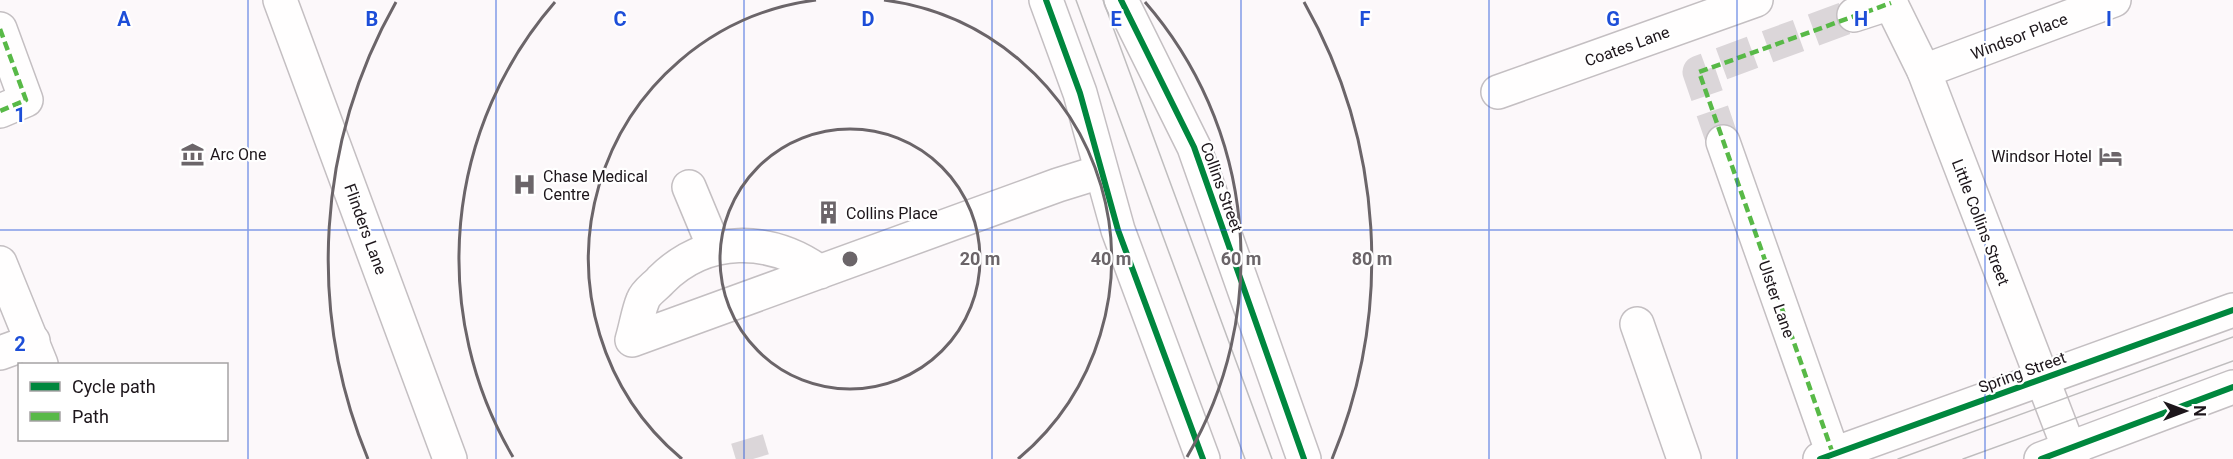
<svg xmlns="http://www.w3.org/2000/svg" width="2233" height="459" font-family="Roboto,sans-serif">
	<rect width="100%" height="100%" fill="#fcf8fa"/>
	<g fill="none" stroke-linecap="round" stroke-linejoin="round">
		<!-- minor-tunnel -->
		<g stroke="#dbd6d9" stroke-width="33" stroke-dasharray="33 16" stroke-linecap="butt">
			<path d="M1723 142 1699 72 1854 15"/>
			<path d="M747 439 753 459"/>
		</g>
		<defs>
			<g id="minor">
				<path d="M280 0 450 459"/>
				<path d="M1046 0 1080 93 1118 230 1203 459"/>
				<path d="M1121 0 1194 147 1304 459"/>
				<path d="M1889 0 1924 71 2073 459"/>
				<path d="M1854 15 1891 3"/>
				<path d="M0 29 26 100 0 111"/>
				<path d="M1924 71 2114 0"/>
				<path d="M1498 92 1756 0"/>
				<path d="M1723 142 1833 454"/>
				<path d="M689 187 714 247"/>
				<path d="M0 263 41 364"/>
				<path d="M820 272C770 236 706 235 661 280 656 286 646 292 643 300 638 312 636 327 632 340L1058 185 1100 172"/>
				<path d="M1637 324 1684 459"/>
				<path d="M0 353 33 341"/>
				<path d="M1820 459 2233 310"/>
				<path d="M2041 459 2233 387"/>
			</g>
		</defs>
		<!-- minor casing -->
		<use href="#minor" stroke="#c4bfc2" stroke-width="36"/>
		<!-- minor -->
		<use href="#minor" stroke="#fffefe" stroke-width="33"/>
		<!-- tram -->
		<g stroke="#bfbdbe" stroke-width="1.5">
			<path d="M1076 0 1245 459"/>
			<path d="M1103 0 1272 459"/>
			<path d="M1898 459 2233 337"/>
			<path d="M1963 459 2233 361"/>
		</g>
		<!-- quiet -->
		<g stroke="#58b947" stroke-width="4.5" stroke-dasharray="9 4.5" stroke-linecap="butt">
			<path d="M0 29 26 100 0 111"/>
			<path d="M1833 454 1699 72 1891 3"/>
		</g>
		<defs>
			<g id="cycleway">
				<path d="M1046 0 1080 93 1118 230 1203 459"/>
				<path d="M1121 0 1194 147 1304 459"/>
				<path d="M1820 459 2233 310"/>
				<path d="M2041 459 2233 387"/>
			</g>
		</defs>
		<!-- cycleway casing -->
		<use href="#cycleway" stroke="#fff" stroke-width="10"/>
		<!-- cycleway -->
		<use href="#cycleway" stroke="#00873e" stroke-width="6"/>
	</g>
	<!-- grid -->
	<path fill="none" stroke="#1d4ed8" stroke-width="1.5" stroke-opacity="0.55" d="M248 0V459M496 0V459M744 0V459M992 0V459M1241 0V459M1489 0V459M1737 0V459M1985 0V459M0 230H2233"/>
	<!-- distance rings -->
	<g fill="none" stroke="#6b6569" stroke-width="3">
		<circle cx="850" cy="259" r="130"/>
		<path d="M682 459A261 261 0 0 1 816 0M884 0A261 261 0 0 1 1018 459"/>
		<path d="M513 457A391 391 0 0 1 555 2M1145 2A391 391 0 0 1 1187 457"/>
		<path d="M368 459A522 522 0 0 1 396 2M1304 2A522 522 0 0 1 1332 459"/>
	</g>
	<!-- icons -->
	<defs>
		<symbol id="museum-bare" viewBox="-9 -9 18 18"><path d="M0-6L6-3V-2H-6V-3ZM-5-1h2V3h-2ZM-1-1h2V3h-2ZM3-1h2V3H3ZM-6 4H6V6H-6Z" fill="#6b6569" stroke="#fff" stroke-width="2.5" paint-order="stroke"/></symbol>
		<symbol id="hotel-bare" viewBox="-9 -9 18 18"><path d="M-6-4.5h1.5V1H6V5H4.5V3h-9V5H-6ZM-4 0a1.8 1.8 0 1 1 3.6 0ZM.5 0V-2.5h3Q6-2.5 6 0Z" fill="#6b6569" stroke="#fff" stroke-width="2.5" paint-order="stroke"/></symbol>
		<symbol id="hospital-bare" viewBox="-9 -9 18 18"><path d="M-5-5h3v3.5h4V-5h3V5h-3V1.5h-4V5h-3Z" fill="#6b6569" stroke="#fff" stroke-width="2.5" paint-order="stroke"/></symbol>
		<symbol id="building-bare" viewBox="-9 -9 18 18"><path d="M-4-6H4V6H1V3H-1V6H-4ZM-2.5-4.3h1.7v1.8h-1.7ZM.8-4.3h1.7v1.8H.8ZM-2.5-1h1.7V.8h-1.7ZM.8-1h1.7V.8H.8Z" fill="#6b6569" stroke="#fff" stroke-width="2.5" paint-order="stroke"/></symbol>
	</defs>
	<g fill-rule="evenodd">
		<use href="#museum-bare" x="176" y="138" width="33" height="33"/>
		<use href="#hotel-bare" x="2094" y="140" width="33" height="33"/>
		<use href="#hospital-bare" x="508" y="168" width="33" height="33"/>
		<use href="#building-bare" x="812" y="196" width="33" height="33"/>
	</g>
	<g text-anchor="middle" stroke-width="4.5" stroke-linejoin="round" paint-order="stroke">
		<!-- street labels -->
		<g font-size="16" fill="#1d161b" stroke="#fff">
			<text transform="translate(2019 36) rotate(-21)" y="6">Windsor Place</text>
			<text transform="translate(1627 46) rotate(-20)" y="6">Coates Lane</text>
			<text transform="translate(1222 187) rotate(70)" y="6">Collins Street</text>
			<text transform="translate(1981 222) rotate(69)" y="6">Little Collins Street</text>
			<text transform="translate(366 229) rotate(70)" y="6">Flinders Lane</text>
			<text transform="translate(1777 299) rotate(71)" y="6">Ulster Lane</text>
			<text transform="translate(2022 372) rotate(-20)" y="6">Spring Street</text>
		</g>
		<!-- poi labels -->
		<g font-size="16" fill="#1d161b" stroke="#fff" text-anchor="start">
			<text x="210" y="160">Arc One</text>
			<text x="2092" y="162" text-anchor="end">Windsor Hotel</text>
			<text x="543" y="182">Chase Medical<tspan x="543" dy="18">Centre</tspan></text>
			<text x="846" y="219">Collins Place</text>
		</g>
	</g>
	<g font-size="20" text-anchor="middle" font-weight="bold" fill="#1d4ed8" stroke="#fff" stroke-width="4.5" stroke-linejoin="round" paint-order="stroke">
		<text x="124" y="26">A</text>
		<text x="372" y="26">B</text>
		<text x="620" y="26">C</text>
		<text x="868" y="26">D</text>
		<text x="1116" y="26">E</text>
		<text x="1365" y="26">F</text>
		<text x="1613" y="26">G</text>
		<text x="1861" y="26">H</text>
		<text x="2109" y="26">I</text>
		<text x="20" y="122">1</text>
		<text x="20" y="351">2</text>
	</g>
	<circle cx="850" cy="259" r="9" fill="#6b6569" stroke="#fff" stroke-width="3"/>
	<g font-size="18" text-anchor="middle" font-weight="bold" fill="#6b6569" stroke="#fff" stroke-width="4.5" stroke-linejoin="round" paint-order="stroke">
		<text x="980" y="265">20 m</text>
		<text x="1111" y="265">40 m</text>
		<text x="1241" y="265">60 m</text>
		<text x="1372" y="265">80 m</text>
	</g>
	<!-- legend -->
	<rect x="18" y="363" width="210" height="78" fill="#ffffff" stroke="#a5a2a4" stroke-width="1.5"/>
	<rect x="30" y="382" width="30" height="9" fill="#00873e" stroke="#a5a2a4" stroke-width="1.5"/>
	<text x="72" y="393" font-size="18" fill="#1d161b">Cycle path</text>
	<rect x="30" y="412" width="30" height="9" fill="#58b947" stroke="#a5a2a4" stroke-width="1.5"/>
	<text x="72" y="423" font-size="18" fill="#1d161b">Path</text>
	<!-- north arrow -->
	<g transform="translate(2185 411) rotate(90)" stroke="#ffffff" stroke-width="4.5" paint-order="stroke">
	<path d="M0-4.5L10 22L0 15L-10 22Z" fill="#1d161b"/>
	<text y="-9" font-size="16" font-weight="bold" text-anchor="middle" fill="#1d161b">N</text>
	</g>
</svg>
